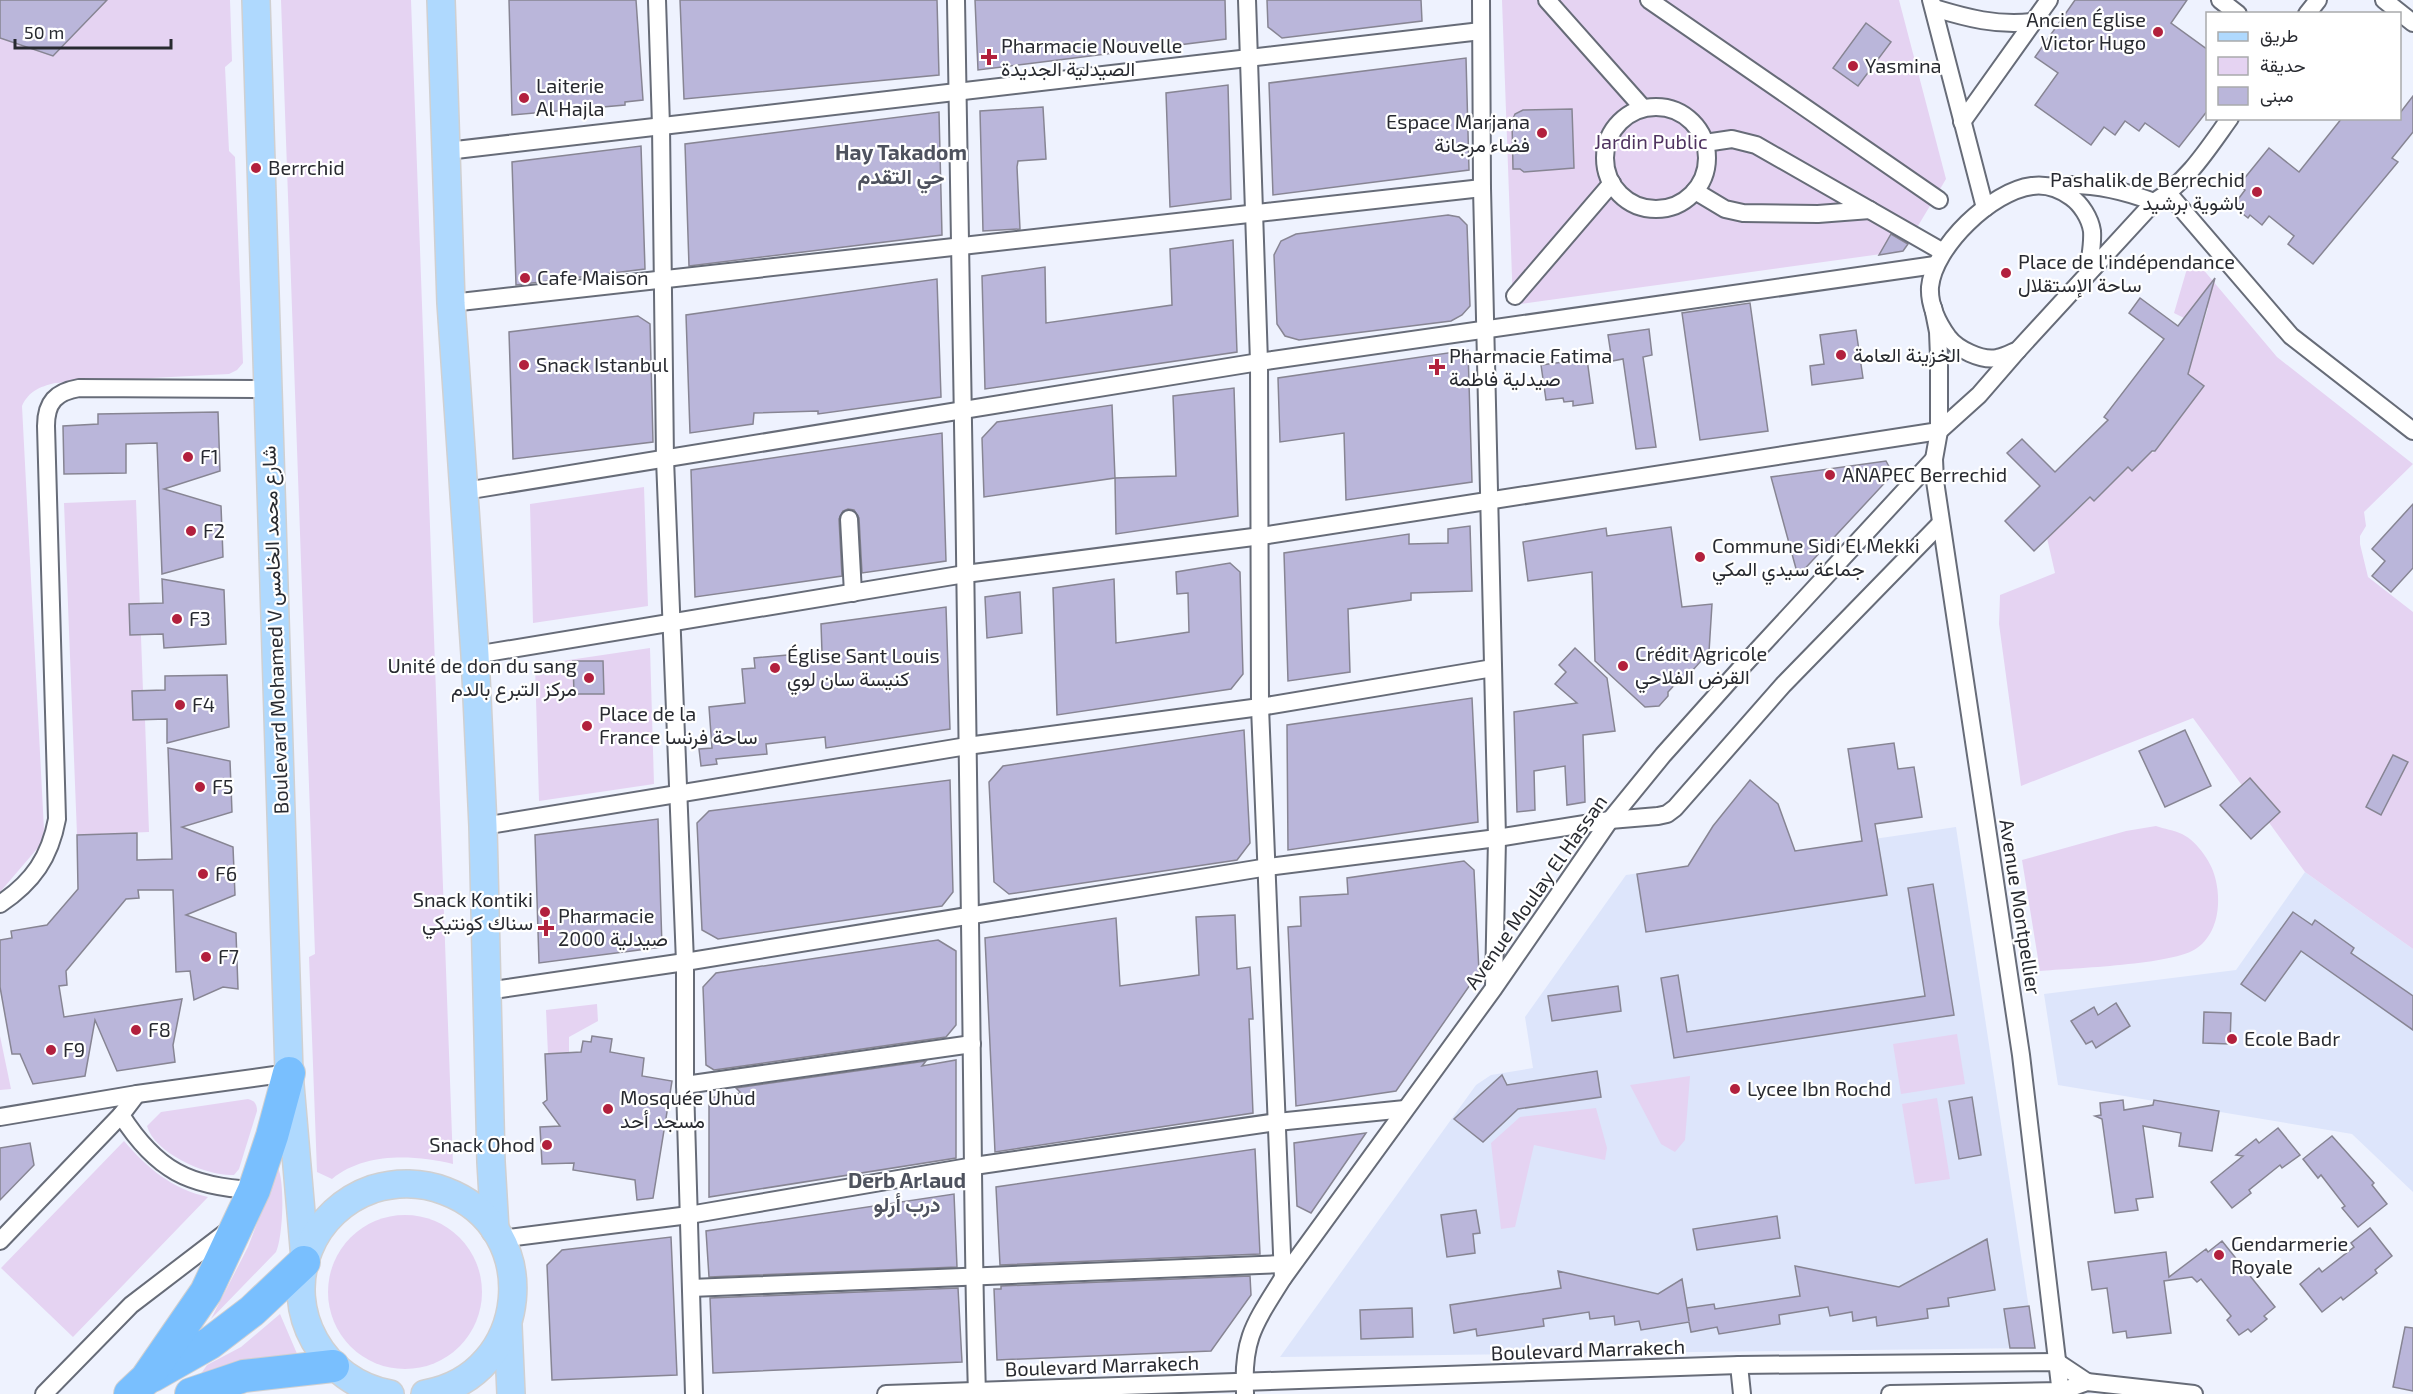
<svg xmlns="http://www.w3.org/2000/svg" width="2413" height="1394" font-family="'Exo 2',Vazirmatn,sans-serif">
	<rect width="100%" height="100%" fill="#eef2fe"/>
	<!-- built -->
	<g fill="#dde5fb">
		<path d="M1956 827 2035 1348 1280 1357 1476 1085 1491 1075 1533 1068 1525 1017 1626 875Z"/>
		<path d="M2305 872 2413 949V1192L2352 1134 2058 1085 2044 994 2236 970Z"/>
	</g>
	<!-- green -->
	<g fill="#e5d3f2">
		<path d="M107 0H230L232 61 225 67 229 151 235 157 243 363 237 370 229 374 55 383C39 387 29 391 22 406L44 830 42 843 0 892V38L53 56Z"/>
		<path d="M281 0H411L453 1164C414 1155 365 1152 332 1179L317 1172 309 957 315 954Z"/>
		<path d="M1502 0H1899L1946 179 1903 251 1513 305Z"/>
		<path d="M2191 255 2277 357 2413 464 2364 512 2366 526 2360 536V544L2368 577 2413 612V949L2305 872 2193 718 2021 786 1999 624 2000 595 2055 573 2047 538 2126 465 2151 452 2153 453 2204 386 2188 374 2208 308 2196 303 2184 318 2174 313Z"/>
		<path d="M644 487 648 606 533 623 530 504Z"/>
		<path d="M136 500 143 691 132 692 133 720H145L149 832 77 835 64 503Z"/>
		<path d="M650 648 654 784 539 801 535 665Z"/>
		<path d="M2156 826C2164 829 2174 830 2182 834 2198 842 2213 864 2216 881 2221 904 2218 933 2197 948 2175 965 2072 968 2040 971L2022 860 2126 831Z"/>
		<path d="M597 1004 598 1021 569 1037V1053L548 1054 546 1010Z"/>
		<path d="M1957 1034 1965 1084 1901 1094 1893 1044Z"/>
		<path d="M0 1036 11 1089 0 1090Z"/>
		<path d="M1690 1076 1685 1140 1675 1152 1661 1144 1630 1085Z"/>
		<path d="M1937 1098 1950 1179 1915 1184 1902 1104Z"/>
		<path d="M248 1099C255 1101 257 1104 257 1111L239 1169 234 1175C208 1177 154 1153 147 1126L161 1112Z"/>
		<path d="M1596 1108 1607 1148 1605 1160 1534 1145 1515 1227 1501 1229 1491 1143 1520 1117Z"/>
		<path d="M124 1141C147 1168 172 1189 208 1197L73 1337 1 1268Z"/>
		<path d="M278 1168C285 1183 283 1237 276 1252L211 1319 248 1247Z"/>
		<circle cx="405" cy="1292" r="77"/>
		<path d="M280 1314 298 1356 198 1378 207 1365 241 1347Z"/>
	</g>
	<!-- building -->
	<g fill="#bab6da" stroke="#878593" stroke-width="1.5">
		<path d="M0 0H107L53 56 0 38Z"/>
		<path d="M509 0H636L643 100 625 102V105L512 115Z"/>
		<path d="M680 0H937L939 75 684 99Z"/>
		<path d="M975 0H1225L1226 39 978 70Z"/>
		<path d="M1267 0H1421L1422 21 1282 38 1268 27Z"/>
		<path d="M2075 0H2187L2171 23 2208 50V110L2179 147 2145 123 2139 131 2125 121 2115 135 2104 127 2091 145 2035 105 2058 73 2035 57Z"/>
		<path d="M1866 23 1891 42 1858 86 1833 68Z"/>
		<path d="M1466 58 1469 170 1273 195 1269 83Z"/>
		<path d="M1228 85 1231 199 1170 207 1166 93Z"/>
		<path d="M2413 96V132L2392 158 2398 162 2313 264 2288 244 2294 236 2269 216 2262 225 2250 215 2248 218 2233 206 2245 190 2239 185 2269 148 2299 172 2342 118H2400V113Z"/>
		<path d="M1043 107 1046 159 1018 161 1017 167 1020 229 983 231 980 111Z"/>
		<path d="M1572 109 1574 168 1524 172 1520 169H1513L1512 121 1515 114 1523 110Z"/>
		<path d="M939 112 942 235 689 266 685 144Z"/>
		<path d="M641 146 645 269 516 285 512 162Z"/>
		<path d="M1448 215 1459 217 1467 225 1470 306 1462 315 1451 321 1299 340 1285 336 1277 324 1274 255 1281 241 1296 234Z"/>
		<path d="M1891 234 1908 244 1903 251 1879 255Z"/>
		<path d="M1233 240 1237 352 985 389 982 276 1045 267 1046 323 1172 305 1170 249Z"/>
		<path d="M2215 278 2188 374 2204 386 2155 451H2152L2132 471 2128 467 2094 501 2090 497 2034 551 2005 521 2040 486 2007 453 2022 439 2055 472 2108 420 2104 417 2164 339 2129 313 2140 298 2178 326Z"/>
		<path d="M937 279 941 397 818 414V411L754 413 753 424 690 433 686 315Z"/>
		<path d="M1750 303 1768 431 1700 440 1682 313Z"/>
		<path d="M638 316 650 324 653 442 513 459 509 332Z"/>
		<path d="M1649 329 1652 355 1643 357 1656 447 1636 449 1623 359 1612 361 1608 335Z"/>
		<path d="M1856 330 1863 378 1812 385 1810 366 1824 364 1820 335Z"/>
		<path d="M1468 350 1472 482 1346 500 1344 433 1280 442 1278 378Z"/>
		<path d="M1587 359 1593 403 1573 406V401L1564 402 1563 398 1546 400 1541 365Z"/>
		<path d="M1234 388 1238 516 1116 534 1115 478 1176 476 1173 396Z"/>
		<path d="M1112 405 1115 478 984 497 982 438 997 422Z"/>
		<path d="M218 412 220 471 164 489 221 506 223 557 162 574 157 443 126 444V473L64 474 63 426 98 424V414Z"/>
		<path d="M942 433 946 561 862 573 859 518 854 510 848 509 843 511 839 519 842 576 695 597 691 470Z"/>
		<path d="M1886 461 1893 474 1798 576 1771 477Z"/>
		<path d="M2413 504V568L2391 592 2372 576 2385 561 2372 549Z"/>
		<path d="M1470 526 1472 591 1411 593V600L1348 609 1350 672 1288 681 1284 553 1409 534V544L1448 543V529Z"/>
		<path d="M1671 527 1682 607 1712 604 1709 652 1684 680H1679L1668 692V696L1659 706 1645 707 1595 661 1592 572 1528 581 1523 542 1606 528 1607 536Z"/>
		<path d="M1230 563 1240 572 1243 674 1231 689 1057 715 1053 588 1114 579 1116 643 1189 632 1188 593 1177 594 1176 572Z"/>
		<path d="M162 579 224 590 226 644 164 648 163 634 130 635 129 604 163 603Z"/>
		<path d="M1020 592 1022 633 987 638 985 597Z"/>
		<path d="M946 607 950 729 826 748 825 737 766 744 767 754 716 759 717 764 701 766 699 749 712 748 709 707 745 703 742 669 755 668 754 658 822 652 821 624Z"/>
		<path d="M1575 648 1607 678 1615 731 1583 735 1585 802 1567 805 1565 766 1534 771 1535 810 1517 812 1514 712 1577 703 1555 684 1566 672 1559 665Z"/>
		<path d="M573 661H603L604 694H574Z"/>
		<path d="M227 675 229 727 167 743V719L133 720 132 691 165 690V676Z"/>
		<path d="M1472 698 1478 822 1288 850 1287 725Z"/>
		<path d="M1244 730 1250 843 1237 860 1009 894 994 882 989 782 1003 766Z"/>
		<path d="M2185 730 2211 786 2165 807 2139 751Z"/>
		<path d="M1894 743 1898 769 1914 767 1922 817 1875 824 1887 895 1646 932 1637 874 1688 866 1713 826 1750 780 1778 804 1795 851 1862 841 1848 749Z"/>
		<path d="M168 748 230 761 232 812 182 827 233 847 235 895 186 915 236 933 238 989 223 987 194 1000 190 971 176 972 173 890H138L139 898 126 899 66 971 67 985 59 986 64 1017 182 999 173 1045 175 1062 117 1071 95 1020 85 1076 33 1084 20 1054H12L0 987V940L12 938 11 931 47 925 78 889 77 835 137 833V860L172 859Z"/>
		<path d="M2393 755 2408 762 2381 815 2366 807Z"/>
		<path d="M2250 778 2280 812 2251 839 2220 805Z"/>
		<path d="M950 780 953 892 942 906 718 939 702 930 697 823 709 811Z"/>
		<path d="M658 819 662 947 539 963 535 835Z"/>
		<path d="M1464 861 1474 870 1479 972 1396 1091 1296 1106 1288 927 1301 926 1300 897 1348 894 1347 878Z"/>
		<path d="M1933 884 1954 1015 1674 1058 1661 978 1678 975 1687 1032 1925 996 1908 888Z"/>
		<path d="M2293 912 2312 925 2315 920 2354 948 2351 953 2413 996V1030L2301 951 2265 1001 2241 984Z"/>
		<path d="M1235 915 1237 969 1250 967 1253 1019H1249L1253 1113 995 1152 985 938 1116 918 1120 986 1199 975 1196 917Z"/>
		<path d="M938 940 956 951V1025L946 1037 714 1070 706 1065 703 987 716 973Z"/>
		<path d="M1618 986 1621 1011 1552 1021 1548 996Z"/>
		<path d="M2116 1003 2130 1026 2096 1048 2092 1041 2086 1044 2071 1021 2094 1007 2098 1015Z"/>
		<path d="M2204 1012 2231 1013 2230 1044 2203 1043Z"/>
		<path d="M592 1036 612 1039 610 1052 644 1058 642 1076 672 1081 653 1198 637 1200 635 1180 573 1170 574 1163 542 1164 540 1127 560 1126 543 1103 547 1100 545 1054 581 1052 583 1041 591 1042Z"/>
		<path d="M956 1060V1158L709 1197V1098L741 1093 736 1088 926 1061 922 1066Z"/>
		<path d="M1597 1071 1601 1097 1518 1109 1483 1142 1454 1119 1502 1075 1507 1085Z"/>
		<path d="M1972 1097 1981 1155 1959 1159 1949 1101Z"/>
		<path d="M2123 1100 2124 1110 2153 1105 2154 1100 2219 1111 2212 1151 2179 1146 2181 1133 2143 1126 2153 1197 2136 1199 2138 1210 2115 1213 2102 1119 2095 1116 2101 1115 2100 1103Z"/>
		<path d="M2278 1128 2300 1155 2282 1168 2280 1165 2249 1190 2251 1193 2232 1208 2211 1182 2243 1156 2236 1155 2256 1139 2259 1143Z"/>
		<path d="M1366 1133 1311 1213 1297 1206 1294 1143Z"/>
		<path d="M2332 1136 2374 1183 2372 1185 2387 1204 2358 1227 2342 1208 2345 1206 2321 1175 2318 1178 2303 1159Z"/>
		<path d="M30 1143 34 1165 0 1200V1148Z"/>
		<path d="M1255 1149 1260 1254 1000 1265 996 1187Z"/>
		<path d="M954 1194 957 1267 709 1277 706 1231Z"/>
		<path d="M1476 1210 1480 1233 1473 1234 1475 1253 1447 1257 1441 1215Z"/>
		<path d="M1777 1216 1780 1238 1697 1250 1693 1229Z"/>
		<path d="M2370 1228 2392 1256 2375 1270 2377 1273 2343 1300 2341 1297 2322 1312 2300 1284 2319 1268 2322 1272 2354 1247 2351 1243Z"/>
		<path d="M671 1237 677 1375 552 1380 547 1265 562 1250Z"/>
		<path d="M1987 1239 1995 1290 1948 1298 1949 1306 1927 1309 1928 1318 1877 1326 1876 1317 1853 1321 1852 1312 1830 1316 1828 1307 1779 1315 1780 1324 1719 1334 1717 1327 1691 1332 1689 1322 1641 1330 1639 1321 1615 1325 1614 1316 1590 1319 1589 1312 1543 1319 1544 1326 1477 1336 1476 1329 1454 1333 1450 1305 1561 1288 1558 1271 1658 1294 1682 1279 1689 1321 1687 1308 1714 1304 1715 1309 1800 1296 1795 1266 1899 1287Z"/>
		<path d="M2222 1241 2275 1307 2264 1316 2267 1319 2251 1332 2248 1329 2239 1335 2227 1320 2231 1316 2201 1279 2197 1282 2192 1277 2164 1281 2171 1333 2127 1338 2126 1331 2113 1333 2107 1288 2092 1290 2088 1262 2166 1252 2169 1277 2206 1249 2208 1252Z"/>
		<path d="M1250 1276 1251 1295 1211 1351 997 1360 994 1289H1001V1286Z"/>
		<path d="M958 1288 962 1362 713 1373 710 1298Z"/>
		<path d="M2029 1306 2035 1348H2010L2004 1309Z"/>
		<path d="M1412 1308 1413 1337 1361 1339 1360 1310Z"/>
		<path d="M2405 1327 2413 1328V1391L2393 1387Z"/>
	</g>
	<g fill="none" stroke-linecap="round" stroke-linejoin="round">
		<defs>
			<g id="street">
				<path d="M657 0 661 126 665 459 685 962V1085L694 1394"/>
				<path d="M956 0C963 332 966 663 971 995 973 1128 973 1261 977 1394"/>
				<path d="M1247 0 1259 362 1260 707 1283 1278"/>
				<path d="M1481 0 1482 188 1497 838 1494 987"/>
				<path d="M1547 0 1643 108"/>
				<path d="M1649 0 1939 200"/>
				<path d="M1931 0 1985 208"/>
				<path d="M2220 0 2238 14"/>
				<path d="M2384 0 2413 23"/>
				<path d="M1934 8C1967 18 1997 26 2032 22"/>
				<path d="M2307 14 2318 0"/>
				<circle cx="1656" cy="158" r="51"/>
				<path d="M1962 122 2049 0"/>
				<path d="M1705 143 1732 139 1756 145 1943 252"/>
				<path d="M447 151 1481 31"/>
				<path d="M2052 186C2086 182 2123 190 2154 202"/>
				<path d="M1695 191 1725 209 1743 213 1818 214 1870 210"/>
				<path d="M2168 193 2291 336 2413 431"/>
				<path d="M2088 271C2090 258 2093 245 2092 231 2090 218 2081 204 2071 197 2060 189 2046 184 2032 186 1992 191 1934 246 1930 287 1929 305 1938 323 1948 337 1957 349 1981 361 1997 358 2004 357 2011 353 2018 350L2154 202C2188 181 2207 150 2230 118"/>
				<path d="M1515 296 1612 183"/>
				<path d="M451 303 1482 188"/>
				<path d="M1933 307 1938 332 1939 357V431L1934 459 1935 481 2021 1055 2061 1394"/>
				<path d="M465 491 1259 362 1935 265"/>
				<path d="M849 519 853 593"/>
				<path d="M475 655 965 574 1261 536 1939 431 1979 395 2018 350"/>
				<path d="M483 826 967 746 1260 707 1493 668"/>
				<path d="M0 904C33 882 50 857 57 819L46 426C46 402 56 392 79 388L267 389"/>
				<path d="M487 991 685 962 1268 867 1497 838 1610 820 1658 816 1667 814 1675 808 1783 685 1940 524"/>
				<path d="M685 1085 972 1044"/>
				<path d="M121 1115C156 1170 189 1187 254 1190"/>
				<path d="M0 1117 137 1094 289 1073"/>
				<path d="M500 1239 689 1215 974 1166 1277 1122 1405 1109"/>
				<path d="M0 1241 121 1115 137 1094"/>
				<path d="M691 1288 1282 1264"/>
				<path d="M1739 1365 1742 1394"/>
				<path d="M1245 1393C1242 1338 1255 1323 1283 1278L1494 988 1610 820 1663 755 1740 669 1934 459"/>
				<path d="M44 1394 131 1305 229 1230"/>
				<path d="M886 1394 1739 1365 2057 1362 2087 1382"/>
				<path d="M1890 1394 2062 1391 2087 1382 2194 1394"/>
			</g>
			<g id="primary">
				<path d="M256 0 289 1073 305 1259"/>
				<path d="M441 0 451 303 475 655 483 826 491 1162 495 1230"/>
				<path d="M508 1326 511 1394"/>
				<path d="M390 1394C323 1382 283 1312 309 1249 320 1221 344 1199 373 1189 396 1182 422 1182 445 1191 545 1228 531 1376 425 1394"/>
			</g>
			<g id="highway">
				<path d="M152 1376 210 1343 252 1311 304 1262"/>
				<path d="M130 1394 146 1379 206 1292 254 1190 272 1136 289 1073"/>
				<path d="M191 1394 244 1376 333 1366"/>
			</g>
		</defs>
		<!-- street casing -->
		<use href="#street" stroke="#676c78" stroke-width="20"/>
		<!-- primary casing -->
		<use href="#primary" stroke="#d0d0d1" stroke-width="30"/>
		<!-- highway casing -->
		<use href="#highway" stroke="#d0d0d1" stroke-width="34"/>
		<!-- street -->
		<use href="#street" stroke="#fff" stroke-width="16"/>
		<!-- primary -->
		<use href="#primary" stroke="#afd9fe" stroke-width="27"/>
		<!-- highway -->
		<use href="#highway" stroke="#79bffe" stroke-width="32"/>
	</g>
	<!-- markers -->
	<g fill="#b2203d" stroke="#fff" stroke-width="2">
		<circle cx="2158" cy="32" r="6"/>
		<path d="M986 48h6v6h6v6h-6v6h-6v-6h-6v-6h6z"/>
		<circle cx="1853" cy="66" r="6"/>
		<circle cx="524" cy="98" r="6"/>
		<circle cx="1542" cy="133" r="6"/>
		<circle cx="256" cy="168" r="6"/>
		<circle cx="2257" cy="192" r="6"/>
		<circle cx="2006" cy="273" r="6"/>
		<circle cx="525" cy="278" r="6"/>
		<circle cx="1841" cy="355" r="6"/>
		<circle cx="524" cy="365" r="6"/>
		<path d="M1434 358h6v6h6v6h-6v6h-6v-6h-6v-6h6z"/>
		<circle cx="188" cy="457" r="6"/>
		<circle cx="1830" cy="475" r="6"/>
		<circle cx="191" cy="531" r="6"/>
		<circle cx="1700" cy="557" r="6"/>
		<circle cx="177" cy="619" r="6"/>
		<circle cx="1623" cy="666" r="6"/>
		<circle cx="775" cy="668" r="6"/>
		<circle cx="589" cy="678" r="6"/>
		<circle cx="180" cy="705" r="6"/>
		<circle cx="587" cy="726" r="6"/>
		<circle cx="200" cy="787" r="6"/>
		<circle cx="203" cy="874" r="6"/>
		<circle cx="545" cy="912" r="6"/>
		<path d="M543 919h6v6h6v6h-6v6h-6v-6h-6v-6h6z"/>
		<circle cx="206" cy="957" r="6"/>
		<circle cx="136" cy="1030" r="6"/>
		<circle cx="2232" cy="1039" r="6"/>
		<circle cx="51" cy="1050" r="6"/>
		<circle cx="1735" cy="1089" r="6"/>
		<circle cx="608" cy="1109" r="6"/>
		<circle cx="547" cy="1145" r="6"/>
		<circle cx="2219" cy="1255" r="6"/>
	</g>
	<g text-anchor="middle" stroke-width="4.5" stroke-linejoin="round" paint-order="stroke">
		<!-- poi labels -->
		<g font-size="20" fill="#282a30" stroke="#fff" text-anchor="start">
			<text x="2146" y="27" text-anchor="end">Ancien Église<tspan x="2146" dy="23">Victor Hugo</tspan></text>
			<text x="1001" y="53">Pharmacie Nouvelle<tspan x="1001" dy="23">الصيدلية الجديدة</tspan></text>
			<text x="1865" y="73">Yasmina</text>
			<text x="536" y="93">Laiterie<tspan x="536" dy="23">Al Hajla</tspan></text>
			<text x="1530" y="129" text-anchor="end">Espace Marjana<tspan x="1530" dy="23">فضاء مرجانة</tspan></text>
			<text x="268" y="175">Berrchid</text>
			<text x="2245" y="187" text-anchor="end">Pashalik de Berrechid<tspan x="2245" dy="23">باشوية برشيد</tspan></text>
			<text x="2018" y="269">Place de l'indépendance<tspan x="2018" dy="23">ساحة الإستقلال</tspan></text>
			<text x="537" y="285">Cafe Maison</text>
			<text x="1853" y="362">الخزينة العامة</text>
			<text x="1449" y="363">Pharmacie Fatima<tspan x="1449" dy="23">صيدلية فاطمة</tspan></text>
			<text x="536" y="372">Snack Istanbul</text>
			<text x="200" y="464">F1</text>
			<text x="1842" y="482">ANAPEC Berrechid</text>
			<text x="203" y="538">F2</text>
			<text x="1712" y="553">Commune Sidi El Mekki<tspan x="1712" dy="23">جماعة سيدي المكي</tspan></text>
			<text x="189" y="626">F3</text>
			<text x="1635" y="661">Crédit Agricole<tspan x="1635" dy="23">القرض الفلاحي</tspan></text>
			<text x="787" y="663">Église Sant Louis<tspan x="787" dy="23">كنيسة سان لوي</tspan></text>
			<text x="577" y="673" text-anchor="end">Unité de don du sang<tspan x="577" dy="23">مركز التبرع بالدم</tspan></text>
			<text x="192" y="712">F4</text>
			<text x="599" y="721">Place de la<tspan x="599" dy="23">France ساحة فرنسا</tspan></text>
			<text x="212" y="794">F5</text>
			<text x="215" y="881">F6</text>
			<text x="533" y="907" text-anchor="end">Snack Kontiki<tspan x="533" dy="23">سناك كونتيكي</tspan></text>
			<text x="558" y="923">Pharmacie<tspan x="558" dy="23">2000 صيدلية</tspan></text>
			<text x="218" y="964">F7</text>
			<text x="148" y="1037">F8</text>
			<text x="2244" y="1046">Ecole Badr</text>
			<text x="63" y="1057">F9</text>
			<text x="1747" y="1096">Lycee Ibn Rochd</text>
			<text x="620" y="1105">Mosquée Uhud<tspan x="620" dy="23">مسجد أحد</tspan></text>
			<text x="535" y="1152" text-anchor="end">Snack Ohod</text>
			<text x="2231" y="1251">Gendarmerie<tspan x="2231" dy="23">Royale</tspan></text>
		</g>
		<!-- park labels -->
		<g font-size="20" fill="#4f3360" stroke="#fff">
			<text x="1651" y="149">Jardin Public</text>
		</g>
		<!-- street labels -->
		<g font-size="20" fill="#282a30" stroke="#fff">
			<text transform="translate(275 630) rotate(-92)" y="7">Boulevard Mohamed V شارع محمد الخامس</text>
			<text transform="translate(1536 892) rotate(-55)" y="7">Avenue Moulay El Hassan</text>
			<text transform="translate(2020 907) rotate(81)" y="7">Avenue Montpellier</text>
			<text transform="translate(1588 1350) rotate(-2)" y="7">Boulevard Marrakech</text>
			<text transform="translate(1102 1366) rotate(-2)" y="7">Boulevard Marrakech</text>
		</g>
		<!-- neighbourhood labels -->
		<g font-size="21" font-weight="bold" fill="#4e525e" stroke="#fff">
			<text x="901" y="160">Hay Takadom<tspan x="901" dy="24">حي التقدم</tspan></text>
			<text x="907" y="1188">Derb Arlaud<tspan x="907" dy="24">درب أرلو</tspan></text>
		</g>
	</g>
	<!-- legend -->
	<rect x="2206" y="12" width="195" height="108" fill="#ffffff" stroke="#a9aaac" stroke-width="1.5"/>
	<rect x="2218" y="32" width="30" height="9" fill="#afd9fe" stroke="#a9aaac" stroke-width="1.5"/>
	<text x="2260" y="42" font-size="18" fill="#282a30">طريق</text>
	<rect x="2218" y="57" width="30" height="18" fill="#e5d3f2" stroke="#a9aaac" stroke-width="1.5"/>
	<text x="2260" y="72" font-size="18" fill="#282a30">حديقة</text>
	<rect x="2218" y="87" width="30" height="18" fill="#bab6da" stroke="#a9aaac" stroke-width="1.5"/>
	<text x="2260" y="102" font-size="18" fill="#282a30">مبنى</text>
	<!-- scale -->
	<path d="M15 39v9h156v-9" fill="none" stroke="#282a30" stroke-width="3"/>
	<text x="24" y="39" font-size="18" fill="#282a30" stroke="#ffffff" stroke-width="4.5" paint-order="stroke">50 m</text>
</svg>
